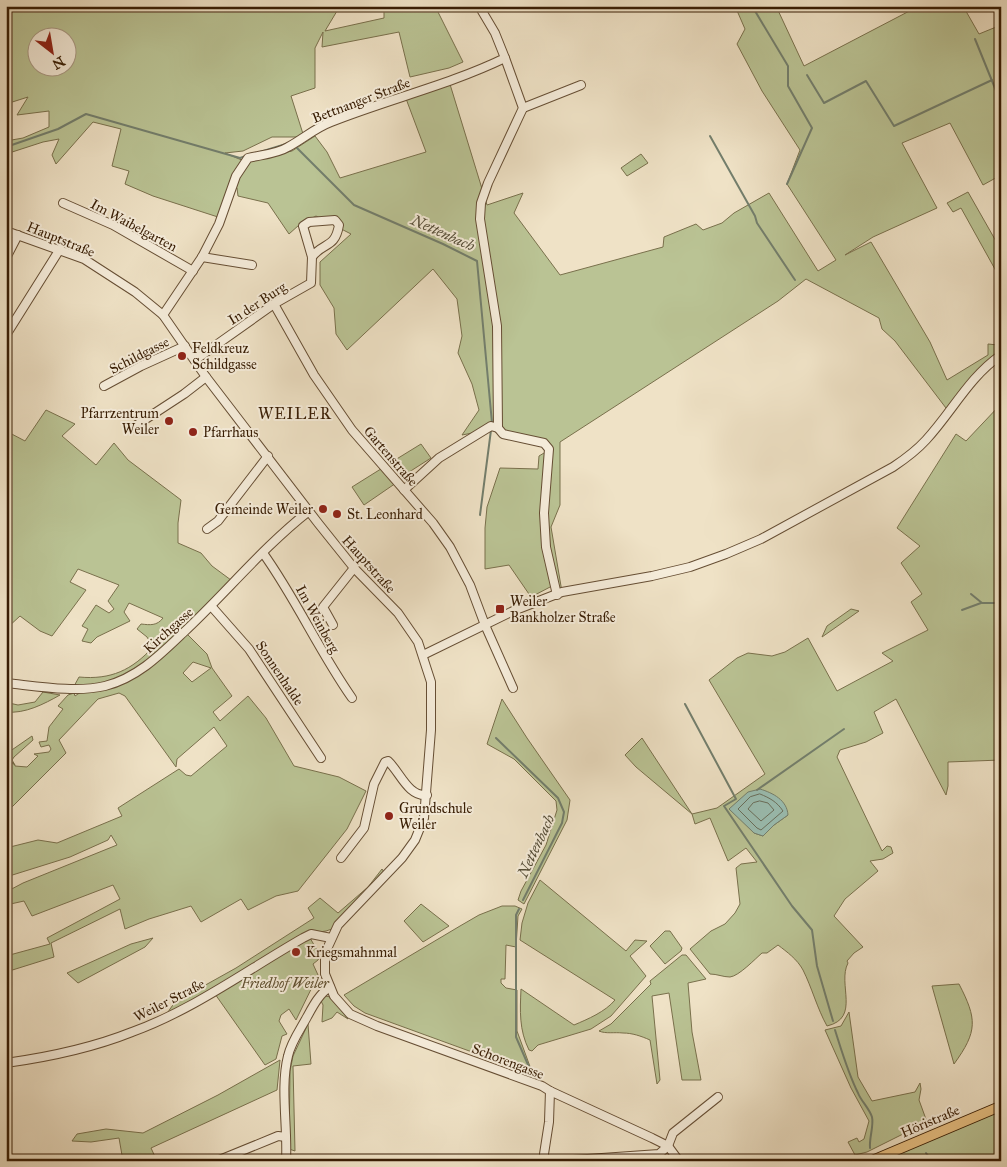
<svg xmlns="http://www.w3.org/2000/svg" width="1007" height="1167" font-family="'IM FELL Great Primer',serif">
	<rect width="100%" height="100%" fill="#efe2c6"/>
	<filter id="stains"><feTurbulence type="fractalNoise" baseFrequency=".004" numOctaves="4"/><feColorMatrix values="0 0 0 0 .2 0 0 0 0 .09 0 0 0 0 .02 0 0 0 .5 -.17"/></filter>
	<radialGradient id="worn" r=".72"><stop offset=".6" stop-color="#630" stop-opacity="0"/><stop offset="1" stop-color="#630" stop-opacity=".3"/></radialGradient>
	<!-- green -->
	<g fill="#bac394" stroke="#79704c" fill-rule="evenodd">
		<path d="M6 6H340L325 31 384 18V6H435L463 62 449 68 410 77 399 32 322 47 323 32 315 48V88L291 96 304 137H272L243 151 225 153 244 161 292 151 315 136 327 152 340 178 426 152 405 96 449 81 487 205 523 193 514 213 560 275 663 247 664 237 696 224 703 230 722 223 734 213 769 193 818 271 836 260 787 184 800 150 762 91 737 44 745 29 735 6H776L804 66 919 6H963L979 34 1001 25V175L983 185 950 123 902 143 937 208 873 237 845 255 871 242 930 342 947 380 988 355V344L998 345 1001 343V355L949 412 895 341 882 329 879 318 806 279 778 301 560 442V505L551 527 562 592 552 586 531 597 509 565 485 569V528L487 507 500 468 538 469 539 456 549 450 544 443 503 434 498 428 462 435 479 410 472 384 458 353 462 336 457 299 433 269 347 350 336 334 334 308 320 285V262L351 234 316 216 299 225 289 234 268 203 238 196 237 188 230 186 221 218 153 196 125 184 129 171 112 166 121 129 93 122 56 164 52 155 59 139 43 142 6 154V141L23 138 49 127V111L17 115 28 97 6 104ZM38 38H68V68H38Z"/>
		<path d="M641 154 648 163 627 176 621 168Z"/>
		<path d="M968 192 1001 250V280L961 208 953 212 947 203Z"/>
		<path d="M1000 405 1001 760 948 762V786L946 795 896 699 874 712 883 733 866 742 840 750 837 757 882 851 887 846 891 847 893 853 883 859 870 861 878 871 845 899 834 916 863 947 854 953 847 961 848 963C837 984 861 1018 827 1026 817 1008 812 988 803 970 797 959 787 952 778 945L767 953H762C755 959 739 976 730 977 723 977 717 974 710 974L690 949 711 931 725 924 735 913 740 904 736 868 741 864 757 862 746 848 728 861 710 818 695 824 692 814 636 767 625 755 642 738 692 814 717 808 765 774 709 680 737 658 748 653 772 656 785 652 808 638 837 691 893 661 882 653 928 630 911 602 922 594 901 563 920 546 897 528 956 434 966 441ZM788 815 774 825 763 836 754 833 745 823Z"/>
		<path d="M46 410 75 424 62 436 96 465 114 443 128 460 181 500 178 523V543L201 553 212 566 235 583 185 632 207 654 212 668 232 696 213 712 220 721 248 696 266 718 294 766 339 777 366 791 347 829 298 891 276 896 248 910 241 899 201 922 191 906 149 919 125 929 120 909 51 943 54 957 6 972V956L50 944 47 938 120 899 113 885 32 916 24 901 6 905V892L23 883 117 845 111 835 108 840 70 857 6 877V848L38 840 57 843 122 816 118 808 179 769 186 775 191 776 227 746 214 727 177 759 176 767 125 696 119 693 98 699 59 740 66 753 6 813V759L15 765 6 756V754L32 736 33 740 14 757 12 760 15 765V766L27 767 38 756 34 754 49 752 51 749 49 745 41 747 39 742 47 741 49 727 63 709 58 706 68 695 74 693 75 696 87 688H73L79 677C111 680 132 670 153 647L147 637 137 629 141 624C150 625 157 626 163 618L129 603 124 612 130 621 97 637 91 643 82 641 88 629 82 626 96 605 109 613 114 609 108 601 119 585 78 569 70 582 86 590 52 636 40 631 20 616 7 628 6 627V431L25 441ZM193 662 211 668 192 682 183 673Z"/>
		<path d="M421 444 431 458 406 474 395 460Z"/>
		<path d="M384 467 396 483 364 505 352 487Z"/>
		<path d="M851 609 859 611 822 637 827 626Z"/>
		<path d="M6 691H8L9 703 18 705 35 702 43 692 60 695C44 704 25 714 6 712Z"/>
		<path d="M502 699 527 738 570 800 567 820 524 904 518 900 521 891 546 845 557 810 556 801 514 759 487 744Z"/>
		<path d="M382 869 384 872 342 916 332 929 326 931 305 934 163 1019 175 1002 236 968 314 918 308 908 320 898 338 913 368 887Z"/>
		<path d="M540 880 626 951 635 940 647 941 630 956 646 976 611 1016 591 1029 538 1045 532 1051 529 1050C519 1030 520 1011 521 989L574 1025C588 1019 605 1012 615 1000L520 940 522 923 528 903Z"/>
		<path d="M421 904 449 926 423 942 404 921Z"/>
		<path d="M502 906H515L522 909 518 916 516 947 506 945 505 979H501V983L506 988 517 990V1031L532 1072H527L365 1013 354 1006 344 995 460 926 479 915Z"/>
		<path d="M665 931H670L682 948 681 951 665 964 650 946Z"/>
		<path d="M153 938 145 947 78 983 67 973 131 944Z"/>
		<path d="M310 938 320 955 318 960 313 964 318 975 296 1020 289 1009 281 1015 279 1021 287 1034 282 1036 276 1059 265 1065 215 994Z"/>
		<path d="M682 955H686L706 979 688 983 692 1032 701 1080H682L669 993 652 996 660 1080 657 1084 650 1040C641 1036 632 1033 623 1033 614 1032 606 1034 599 1031L611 1024 651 984 650 981Z"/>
		<path d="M959 984C977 1019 978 1031 954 1064L932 986Z"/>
		<path d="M325 996 331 997 348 1019 337 1012 332 1018 322 1022 323 1005 321 1001Z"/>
		<path d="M849 1012 858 1077 872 1101 915 1092 920 1083 921 1089 919 1100 927 1122 867 1152 855 1155 848 1142 857 1138 859 1142 864 1139 869 1121 851 1088 825 1030 841 1026Z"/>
		<path d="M308 1024 311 1064 293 1066 295 1151 289 1149 290 1071 293 1056Z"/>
		<path d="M280 1060 277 1090 151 1148 157 1161H123L119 1138 91 1142 72 1141 77 1134 106 1129 143 1133 218 1095Z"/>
		<path d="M1001 1110V1161H879Z"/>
	</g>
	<!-- water -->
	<path fill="#9abeb2" stroke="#737e6c" d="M760 789C773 793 787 800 788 815L774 825 763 836 754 833 729 809 748 792Z"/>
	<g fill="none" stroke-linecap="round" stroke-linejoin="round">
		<!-- shore -->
		<g stroke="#696e5b" stroke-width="1">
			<path d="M760 794C770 798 777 802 783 811L761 830 757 828 738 809 750 797Z"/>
			<path d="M760 801 768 803 774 810 761 821 748 809 753 803Z"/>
		</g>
		<!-- stream -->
		<g stroke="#737e6c" stroke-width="2">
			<path d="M752 6 788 66V86L812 128 787 184"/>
			<path d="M975 39 1001 103"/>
			<path d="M807 75 824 103 866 81 894 126 992 80"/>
			<path d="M710 136 755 216 757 223 795 280"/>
			<path d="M295 146 354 205 443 244 477 261 492 423"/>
			<path d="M6 147 58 129 86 114 240 158 246 156"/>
			<path d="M260 152 286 144"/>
			<path d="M480 515 491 430"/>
			<path d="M971 594 982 603H1001"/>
			<path d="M962 610 981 603"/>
			<path d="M685 704 736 799 724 806 792 906 812 930 817 966 833 1021"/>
			<path d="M496 738 558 798 564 812 562 823 523 900"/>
			<path d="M757 790 844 729"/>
			<path d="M519 909 516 915V1037L529 1067"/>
			<path d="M835 1030C842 1052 848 1073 858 1093 861 1101 869 1108 872 1117 874 1126 869 1138 870 1148"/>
			<path d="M926 1153 932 1161"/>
		</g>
		<defs>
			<g id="minor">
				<path d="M523 108 581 85"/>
				<path d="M63 203 113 225 193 271"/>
				<path d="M6 231 84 259 135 292 163 315 206 377 318 523 354 568 398 613 418 642 431 682V730L424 818 415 840 402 858 338 925 327 949 325 959V974L334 996 350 1014 377 1026 542 1086 550 1091 652 1138 668 1146 679 1161"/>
				<path d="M202 257 252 265"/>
				<path d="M6 258 18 235"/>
				<path d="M274 304 314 375 352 430 433 523 450 547 470 585 485 625 513 688"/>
				<path d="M163 315 202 257 219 224 236 176 248 158C260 155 277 154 288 147 303 139 315 128 331 122 389 99 449 85 505 58L495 33 479 6"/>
				<path d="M6 335 60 249"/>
				<path d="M195 360 274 304 311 283 312 257 303 226 309 222 335 220 339 225C335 249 323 242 312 257"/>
				<path d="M104 386 141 366 185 346"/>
				<path d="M132 428 184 394 206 377"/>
				<path d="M498 428 503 434 544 443 549 449 544 513 546 547 557 595"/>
				<path d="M404 490 439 458 491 426 498 428 497 326 480 219 481 203 488 183 523 108 505 58"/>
				<path d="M207 529 218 521 268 456"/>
				<path d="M263 553C296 599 319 651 352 698"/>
				<path d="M212 607 249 649 321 758"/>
				<path d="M333 625 323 607 354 568"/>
				<path d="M423 655 513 611 562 592 652 576 690 567 726 554 761 539 893 467C905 459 916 451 926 440 952 412 969 377 1001 355"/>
				<path d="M6 683C36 686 76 693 105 686 137 678 160 655 183 633 226 593 263 547 309 511"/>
				<path d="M341 858 364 828 374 784 385 762 388 761C400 772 408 797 427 795"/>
				<path d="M6 1063C49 1057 92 1048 132 1032 193 1010 247 970 303 938L311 934 331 938"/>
				<path d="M217 1161 278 1136 286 1137"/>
				<path d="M286 1161C288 1128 280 1087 288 1056 291 1042 300 1030 307 1017 313 1006 319 994 330 987"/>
				<path d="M545 1161 544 1154 549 1122 550 1091"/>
				<path d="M559 1161 659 1154 668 1146 673 1133 718 1097"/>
			</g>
			<path id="major" d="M871 1161 1001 1106"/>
		</defs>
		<!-- minor casing -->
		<use href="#minor" stroke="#664e34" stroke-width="10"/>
		<!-- major casing -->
		<use href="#major" stroke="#381d04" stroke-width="11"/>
		<!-- minor -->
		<use href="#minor" stroke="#f5ecda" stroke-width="8"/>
		<!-- major -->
		<use href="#major" stroke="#e8c183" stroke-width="9"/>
	</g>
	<!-- markers -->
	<g fill="#8f2418" stroke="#f5ecda" stroke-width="2">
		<circle cx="182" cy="356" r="5"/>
		<circle cx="169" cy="421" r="5"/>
		<circle cx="193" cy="432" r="5"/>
		<circle cx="323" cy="509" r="5"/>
		<circle cx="337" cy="514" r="5"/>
		<rect x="495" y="604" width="10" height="10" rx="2.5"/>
		<circle cx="389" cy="816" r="5"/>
		<circle cx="296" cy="952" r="5"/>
	</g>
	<g text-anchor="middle" stroke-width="4" stroke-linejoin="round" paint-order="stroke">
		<!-- street labels -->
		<g font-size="14" fill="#381d04" stroke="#f5ecda">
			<text transform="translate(361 100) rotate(-21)" y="5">Bettnanger Straße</text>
			<text transform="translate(134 225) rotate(28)" y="5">Im Waibelgarten</text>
			<text transform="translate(61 239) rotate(22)" y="5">Hauptstraße</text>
			<text transform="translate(257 303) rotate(-33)" y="5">In der Burg</text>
			<text transform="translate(139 355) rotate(-27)" y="5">Schildgasse</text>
			<text transform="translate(391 456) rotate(49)" y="5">Gartenstraße</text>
			<text transform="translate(369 564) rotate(48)" y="5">Hauptstraße</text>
			<text transform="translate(318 619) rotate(61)" y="5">Im Weinberg</text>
			<text transform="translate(168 630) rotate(-42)" y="5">Kirchgasse</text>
			<text transform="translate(280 673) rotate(56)" y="5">Sonnenhalde</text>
			<text transform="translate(169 1000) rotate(-27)" y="5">Weiler Straße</text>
			<text transform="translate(508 1061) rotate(21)" y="5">Schorengasse</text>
			<text transform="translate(930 1121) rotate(-23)" y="5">Höristraße</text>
		</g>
		<!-- poi labels -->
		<g font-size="14" fill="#381d04" stroke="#f5ecda" text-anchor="start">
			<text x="192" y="353">Feldkreuz<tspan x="192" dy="16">Schildgasse</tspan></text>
			<text x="159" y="418" text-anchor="end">Pfarrzentrum<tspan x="159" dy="16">Weiler</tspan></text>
			<text x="203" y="437">Pfarrhaus</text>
			<text x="313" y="514" text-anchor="end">Gemeinde Weiler</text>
			<text x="347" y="519">St. Leonhard</text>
			<text x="510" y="606">Weiler<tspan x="510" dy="16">Bankholzer Straße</tspan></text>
			<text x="399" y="813">Grundschule<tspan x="399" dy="16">Weiler</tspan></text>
			<text x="306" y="957">Kriegsmahnmal</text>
		</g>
		<!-- park labels -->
		<g font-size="14" font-style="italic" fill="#5f4f2f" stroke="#f5ecda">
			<text x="285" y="988">Friedhof Weiler</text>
		</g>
		<!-- water labels -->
		<g font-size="15" font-style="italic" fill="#554d38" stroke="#f5ecda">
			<text transform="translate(443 233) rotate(24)" y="5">Nettenbach</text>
			<text transform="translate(536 846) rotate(-65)" y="5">Nettenbach</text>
		</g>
		<!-- quarter labels -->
		<g font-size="16" letter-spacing="1" fill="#381d04" stroke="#f5ecda">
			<text x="295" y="419">WEILER</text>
		</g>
	</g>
	<!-- margin -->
	<rect width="1007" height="1167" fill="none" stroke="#efe2c6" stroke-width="25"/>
	<rect x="8" y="8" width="992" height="1152" fill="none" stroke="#381d04" stroke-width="2.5"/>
	<rect x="12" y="12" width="982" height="1142" fill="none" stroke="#381d04"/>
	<!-- north arrow -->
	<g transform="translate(52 52) rotate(149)"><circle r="24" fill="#f5ecda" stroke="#a99984"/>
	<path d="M0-4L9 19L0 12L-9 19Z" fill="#8f2418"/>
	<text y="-8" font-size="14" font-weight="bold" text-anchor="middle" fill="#381d04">N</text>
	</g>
	<rect width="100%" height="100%" filter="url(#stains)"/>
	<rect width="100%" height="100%" fill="url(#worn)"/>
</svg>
